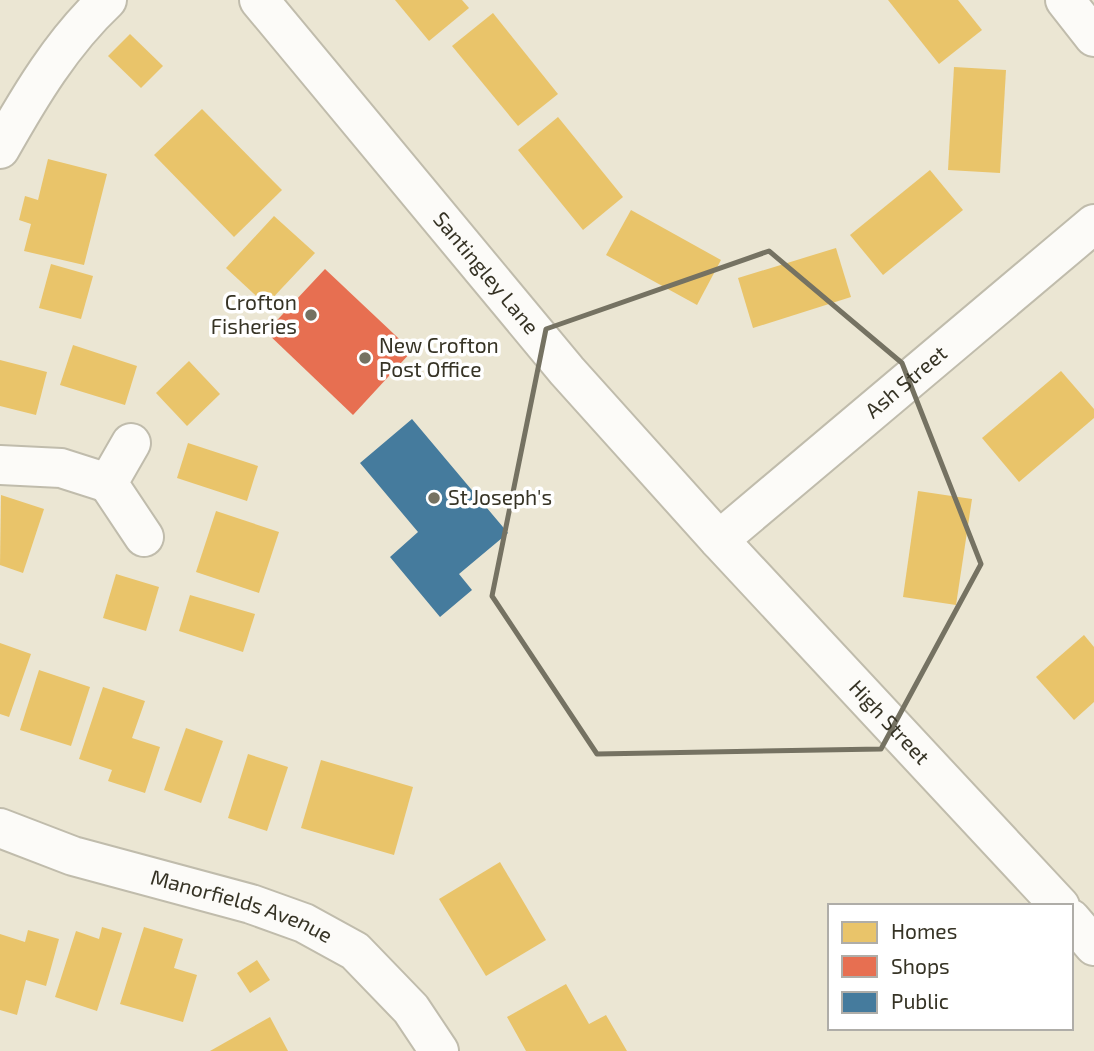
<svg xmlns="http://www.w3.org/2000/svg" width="1094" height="1051" font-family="'Exo 2',sans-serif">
	<rect width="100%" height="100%" fill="#ebe6d3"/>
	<!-- homes -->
	<g fill="#e9c46a">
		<path d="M395 0H462L469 8 429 41Z"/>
		<path d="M888 0H958L982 30 939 64Z"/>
		<path d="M493 13 558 94 518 126 452 46Z"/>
		<path d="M130 34 163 66 141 88 108 56Z"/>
		<path d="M954 67 1006 70 1000 173 948 170Z"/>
		<path d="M202 109 282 190 234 237 154 155Z"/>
		<path d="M558 117 623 197 583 230 518 150Z"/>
		<path d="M48 159 107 174 84 265 24 251 31 224 19 220 25 196 38 200Z"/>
		<path d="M930 170 963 210 883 275 850 235Z"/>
		<path d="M631 210 721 260 697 305 606 255Z"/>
		<path d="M274 216 315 253 266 305 226 268Z"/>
		<path d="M836 248 851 297 753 328 738 278Z"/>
		<path d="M51 264 93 276 81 319 39 308Z"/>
		<path d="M73 345 137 366 125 405 60 385Z"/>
		<path d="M0 360 47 372 36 415 0 406Z"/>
		<path d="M189 361 220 394 187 426 156 393Z"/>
		<path d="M1061 371 1094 409V418L1019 482 982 438Z"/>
		<path d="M188 443 258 466 247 501 177 478Z"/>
		<path d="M918 491 972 499 956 605 903 597Z"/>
		<path d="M1 495 44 509 23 573 0 565Z"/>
		<path d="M216 511 279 532 259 593 196 572Z"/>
		<path d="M116 574 159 587 146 631 103 618Z"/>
		<path d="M190 595 255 614 243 652 179 631Z"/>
		<path d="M1084 635 1094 647V702L1074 720 1036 677Z"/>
		<path d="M0 643 31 654 9 717 0 714Z"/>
		<path d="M39 670 90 687 71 746 20 730Z"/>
		<path d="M103 687 145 701 132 738 160 747 145 793 108 781 112 770 79 759Z"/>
		<path d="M186 728 223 741 201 803 164 790Z"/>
		<path d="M248 754 288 767 267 831 228 818Z"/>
		<path d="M321 760 413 787 394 855 301 828Z"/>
		<path d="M500 862 546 940 486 976 439 899Z"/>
		<path d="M102 927 122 933 97 1011 55 997 76 931 99 939Z"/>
		<path d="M144 927 183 939 174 968 197 975 183 1022 120 1004Z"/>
		<path d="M28 930 59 939 46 986 26 980 17 1015 0 1010V934L25 942Z"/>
		<path d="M257 960 270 980 250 993 237 973Z"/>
		<path d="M566 984 589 1024 606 1015 627 1051H526L507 1017Z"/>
		<path d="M270 1017 288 1051H210Z"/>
	</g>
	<!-- shops -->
	<path fill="#e76f51" d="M325 269 412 351 353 415 266 332Z"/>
	<!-- public -->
	<path fill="#457b9d" d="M412 419 508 533 459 574 472 590 440 617 390 557 418 532 360 463Z"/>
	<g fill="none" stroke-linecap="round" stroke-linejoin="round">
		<defs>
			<g id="street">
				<path d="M1065 0 1094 37"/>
				<path d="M0 149C30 96 62 42 107 0"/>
				<path d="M131 443 108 483 144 537"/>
				<path d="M0 465 61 468 108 483"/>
				<path id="s1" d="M719 540 1094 224"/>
				<path id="s2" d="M0 828 73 856 251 904 304 923 355 951 411 1009 439 1051"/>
			</g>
			<g id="secondary">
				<path id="s3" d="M259 0 567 371 719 540 1060 906"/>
				<path d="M1071 919 1094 946"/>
			</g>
		</defs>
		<!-- street casing -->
		<use href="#street" stroke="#c0bcac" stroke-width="42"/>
		<!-- secondary casing -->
		<use href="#secondary" stroke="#c0bcac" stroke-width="42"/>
		<!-- street -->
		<use href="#street" stroke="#fcfbf8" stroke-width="38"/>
		<!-- secondary -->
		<use href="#secondary" stroke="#fcfbf8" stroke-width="38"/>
	</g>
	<!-- marked area -->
	<path fill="none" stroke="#757262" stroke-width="5" stroke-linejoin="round" d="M769 251 902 363 981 564 881 749 597 754 492 596 546 329Z"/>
	<!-- markers -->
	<g fill="#757262" stroke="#fff" stroke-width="2.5">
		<circle cx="311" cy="315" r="7"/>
		<circle cx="365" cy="358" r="7"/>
		<circle cx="434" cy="498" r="7"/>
	</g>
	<g text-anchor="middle" stroke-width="7" stroke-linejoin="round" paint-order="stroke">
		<!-- street labels -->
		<g font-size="21" fill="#363325" stroke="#fff">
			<text dy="7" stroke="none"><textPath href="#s3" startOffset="355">Santingley Lane</textPath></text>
			<text dy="7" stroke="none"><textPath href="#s1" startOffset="245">Ash Street</textPath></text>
			<text dy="7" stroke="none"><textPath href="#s3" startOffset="959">High Street</textPath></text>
			<text dy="7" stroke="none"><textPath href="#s2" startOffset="254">Manorfields Avenue</textPath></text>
		</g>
		<!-- poi labels -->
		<g font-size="21" fill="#363325" stroke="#fff" text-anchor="start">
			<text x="297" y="310" text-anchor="end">Crofton<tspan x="297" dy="24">Fisheries</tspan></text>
			<text x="379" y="353">New Crofton<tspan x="379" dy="24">Post Office</tspan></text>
			<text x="448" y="505">St Joseph's</text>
		</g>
	</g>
	<!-- legend -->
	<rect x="828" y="904" width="245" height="126" fill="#ffffff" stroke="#afada8" stroke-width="2"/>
	<rect x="842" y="922" width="35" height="21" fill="#e9c46a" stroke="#afada8" stroke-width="2"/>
	<text x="891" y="939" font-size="21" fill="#363325">Homes</text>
	<rect x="842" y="956" width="35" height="21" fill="#e76f51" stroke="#afada8" stroke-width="2"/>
	<text x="891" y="974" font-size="21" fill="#363325">Shops</text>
	<rect x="842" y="992" width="35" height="21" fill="#457b9d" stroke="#afada8" stroke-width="2"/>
	<text x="891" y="1009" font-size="21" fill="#363325">Public</text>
</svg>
